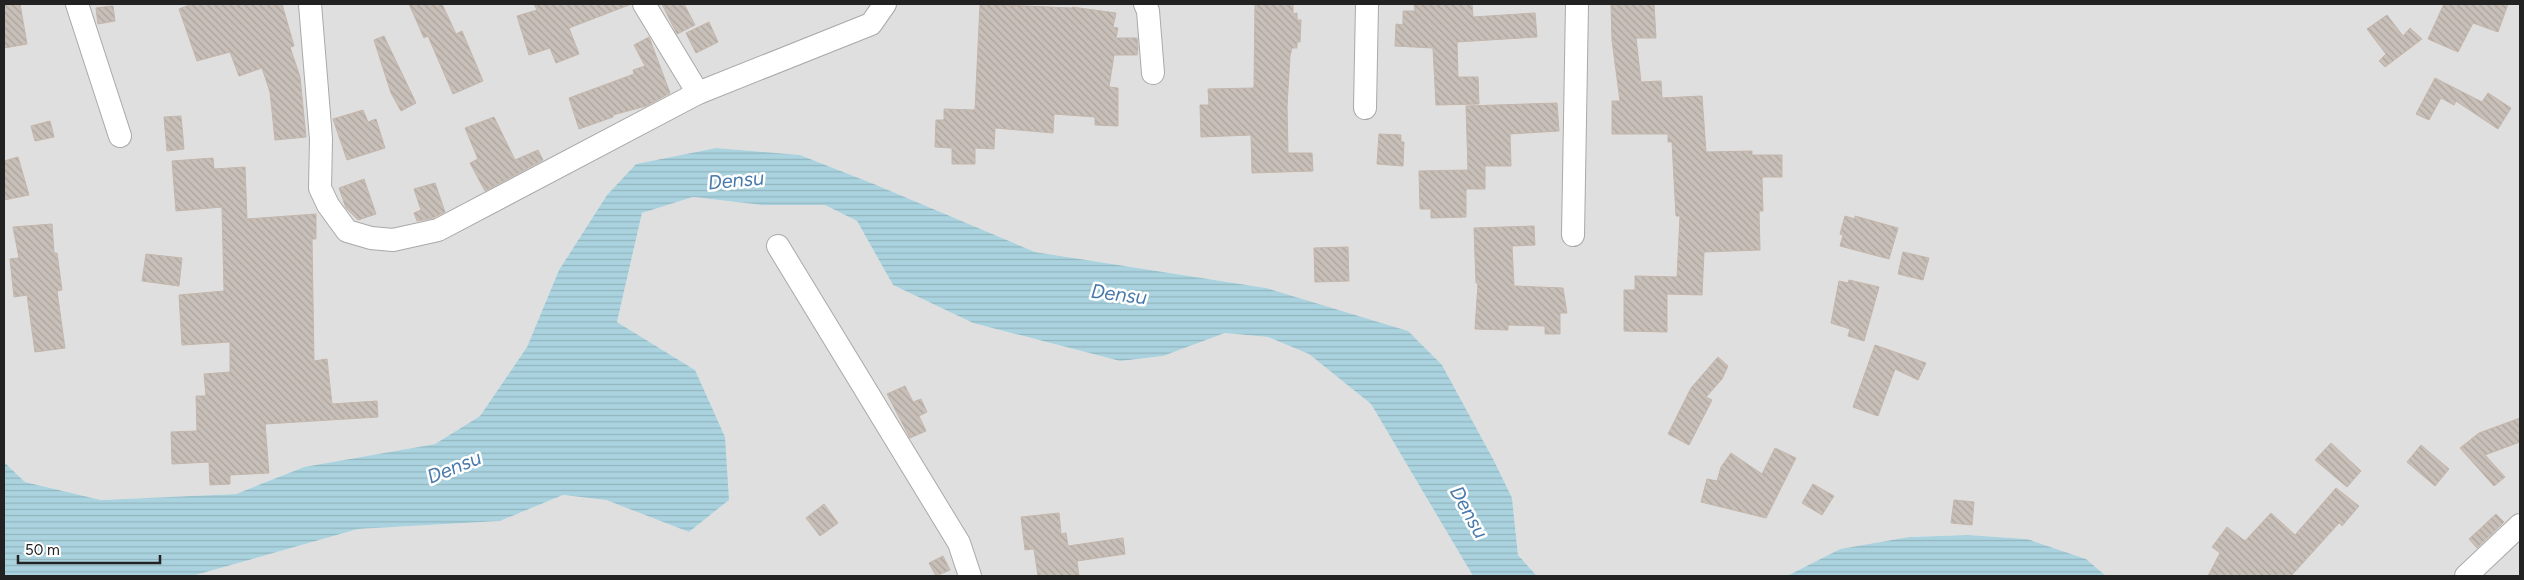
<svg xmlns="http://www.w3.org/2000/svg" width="2524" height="580" font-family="Figtree,sans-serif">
	<defs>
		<pattern id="water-rules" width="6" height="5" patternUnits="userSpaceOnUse" patternTransform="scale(1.25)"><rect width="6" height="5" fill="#aad3df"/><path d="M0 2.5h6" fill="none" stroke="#92b5bf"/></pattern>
		<pattern id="building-back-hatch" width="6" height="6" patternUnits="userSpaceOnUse" patternTransform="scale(1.25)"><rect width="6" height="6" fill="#c7bfb8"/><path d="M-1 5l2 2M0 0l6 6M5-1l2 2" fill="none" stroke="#aba49e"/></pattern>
	</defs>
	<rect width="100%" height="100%" fill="#f2efe9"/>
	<!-- residential -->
	<g fill="#e0dfdf">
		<path d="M4 4H2520V576H2106L2086 559 2027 539 1968 535 1909 537 1840 549 1787 576H1537L1518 555 1512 498 1442 365 1266 288 1035 252 874 184 800 155 716 148 636 164 607 195 559 270 527 347 480 416 435 444 304 467 236 494 101 500 25 482 4 462Z"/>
		<path d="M693 197 762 205H825L857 221 893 285 973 323 1120 361 1163 356 1225 333 1268 337 1310 354 1371 404 1473 576H192L358 529 500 521 563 495 606 500 689 532 729 500 695 370 617 322 642 213Z"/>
	</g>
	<!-- water -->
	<g fill="url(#water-rules)">
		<path d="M716 148 800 155 874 184 1035 252 1266 288 1408 331 1442 365 1493 459 1512 498 1518 555 1537 576H1473L1371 404 1309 354 1268 337 1225 333 1163 356 1120 361 973 323 893 285 857 221 825 205H762L693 197 642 213 617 322 695 370 725 437 729 500 689 532 606 500 563 495 500 521 358 529 192 576H4V462L25 482 101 500 236 494 304 467 435 444 480 416 527 347 559 270 607 195 636 164Z"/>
		<path d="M1968 535 2027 539 2086 559 2106 576H1787L1840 549 1909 537Z"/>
	</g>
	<!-- building -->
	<g fill="url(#building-back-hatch)" stroke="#c4b6ab">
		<path d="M4 4H20L27 44 4 48Z"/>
		<path d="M192 4H282L294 46 290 47 300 77 306 137 275 140 270 92 262 68 239 76 230 52 197 61 179 9Z"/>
		<path d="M409 4H442L456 34 462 31 483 81 453 94 428 36 424 38Z"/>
		<path d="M534 4H629V5L569 28 579 54 556 63 550 48 529 55 517 16 537 10Z"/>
		<path d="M662 4H684L695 25 677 34Z"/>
		<path d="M980 4 1072 8V7L1116 13 1113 27 1118 28 1116 38H1137L1138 47 1137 55H1114L1109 87 1118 88V126L1095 125V117L1054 114 1053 133 995 128 994 149 975 148V164H952V148L935 147 936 120H944V109L975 110Z"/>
		<path d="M1255 4H1293V14L1297 13V20H1301L1300 42H1297V48H1292L1290 56 1287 106 1288 153H1312L1313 171 1252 173 1251 135 1201 137 1200 105H1209L1208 89 1254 88Z"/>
		<path d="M1414 4H1472L1473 17 1535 13 1537 37 1457 42 1458 77H1478L1479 104 1436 105 1433 48 1395 46 1396 24 1403 25V11H1415Z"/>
		<path d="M1654 4 1656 38H1636L1641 82 1661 81 1662 98 1702 96 1706 152 1752 151V155H1782V177H1762L1763 211H1759L1760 250 1704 252 1702 295 1667 294V332L1624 331V290H1635V276L1677 277 1680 216H1676L1672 142H1668V134H1612V101H1620L1612 40 1611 5Z"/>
		<path d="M2444 4H2508L2498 32 2473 23 2458 52 2428 39Z"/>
		<path d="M113 6 115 21 98 24 96 8Z"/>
		<path d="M2387 15 2403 36 2410 28 2422 39 2385 67 2379 61 2386 54 2367 29Z"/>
		<path d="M709 22 718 42 696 53 686 33Z"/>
		<path d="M384 36 416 103 401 111 391 93 374 40Z"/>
		<path d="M649 37 670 93 646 106 613 115V117L579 129 569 98 634 74 633 70 645 66 634 45Z"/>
		<path d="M2435 78 2482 102 2488 93 2511 108 2498 129 2456 101 2454 105 2441 98 2429 120 2416 114Z"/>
		<path d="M1557 103 1559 131 1510 134 1511 166H1485V189H1466V217L1431 218V209H1420L1419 171 1468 170 1466 106Z"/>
		<path d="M363 110 368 122 376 119 385 148 347 160 333 119Z"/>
		<path d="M181 116 184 149 167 151 164 117Z"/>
		<path d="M494 117 515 160 538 150 543 160 485 191 470 163 478 159 465 128Z"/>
		<path d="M50 121 54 137 35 141 31 126Z"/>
		<path d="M1379 134 1401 135V142H1404L1403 166 1377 164Z"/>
		<path d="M18 157 29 195 4 200V161Z"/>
		<path d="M213 158 214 169 245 167 247 219 316 214V239H312L314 361 327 359 332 404 377 401 378 417 265 424 269 473 230 475V484L210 485 209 462 172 464 171 432 197 431 196 396H206L204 374 230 372V342L182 345 179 295 224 291 222 207 176 211 172 161Z"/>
		<path d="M364 179 376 214 358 220 346 208 339 188Z"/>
		<path d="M435 183 445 212 433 218 417 221 414 213 421 210 414 189Z"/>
		<path d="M1845 216 1855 219V216L1898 228 1889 259 1840 246 1843 235 1840 234Z"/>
		<path d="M52 224 54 253H57L62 290 57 291 65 348 35 352 27 295 14 297 10 259 19 258 13 227Z"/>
		<path d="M1534 226 1535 245 1512 246 1514 286 1563 288 1567 313H1560V334H1545V326L1508 325V330L1475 329 1478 283H1476L1474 228Z"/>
		<path d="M1348 247 1349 281 1315 282 1314 248Z"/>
		<path d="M1903 252 1929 258 1923 280 1898 274Z"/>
		<path d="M146 254 182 258 179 286 142 281Z"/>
		<path d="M1849 280 1879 287 1864 341 1848 336 1850 329 1831 323 1839 281 1848 283Z"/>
		<path d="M1875 345 1926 363 1918 380 1895 369 1878 416 1853 407Z"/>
		<path d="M1718 357 1728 366 1722 379 1706 397 1712 400 1689 445 1668 434 1691 388Z"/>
		<path d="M905 386 913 402 921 399 927 412 919 416 926 431 910 438 887 394Z"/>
		<path d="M2520 418V442L2485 455 2505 477 2494 486 2460 448 2479 433Z"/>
		<path d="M2331 443 2361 471 2347 487 2315 460Z"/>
		<path d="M2421 445 2449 469 2435 486 2407 462Z"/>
		<path d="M1775 448 1796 458 1766 518 1701 502 1707 479 1717 481 1721 467 1731 453 1762 474Z"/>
		<path d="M1813 484 1834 496 1822 515 1802 503Z"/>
		<path d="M2336 488 2359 506 2342 526 2339 523 2291 576H2208L2220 553 2212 547 2227 527 2245 541 2271 513 2295 535Z"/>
		<path d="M1954 500 1974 502 1972 525 1951 523Z"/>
		<path d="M824 504 838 523 820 536 806 518Z"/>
		<path d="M1059 513 1061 534 1066 533 1068 546 1123 538 1125 554 1077 561 1079 576H1038L1034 549 1025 550 1021 517Z"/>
		<path d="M2496 514 2504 522 2477 548 2469 539Z"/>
		<path d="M943 556 950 570 936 576 929 563Z"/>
	</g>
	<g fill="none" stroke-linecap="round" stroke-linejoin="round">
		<defs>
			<g id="minor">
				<path d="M77 4 120 136"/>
				<path d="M310 4 321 139 320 188 328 205 347 231 371 238 393 240 438 230 698 93 871 24 885 4"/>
				<path d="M644 4 698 93"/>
				<path d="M1145 4 1148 11 1153 73"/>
				<path d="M1365 108 1367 4"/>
				<path d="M1573 235 1577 4"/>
				<path d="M778 246 959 543 970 576"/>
				<path d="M2466 576 2520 525"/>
			</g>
		</defs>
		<!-- minor casing -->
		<use href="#minor" stroke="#a9a9a9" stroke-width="24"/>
		<!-- minor -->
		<use href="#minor" stroke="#fff" stroke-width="22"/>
	</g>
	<g text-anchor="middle" stroke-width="5" stroke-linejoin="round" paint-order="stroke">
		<!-- water labels -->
		<g font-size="20" font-style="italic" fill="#4a7aab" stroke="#fff">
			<text transform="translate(736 180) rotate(-5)" y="7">Densu</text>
			<text transform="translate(1119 294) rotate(7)" y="7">Densu</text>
			<text transform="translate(454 467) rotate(-22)" y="7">Densu</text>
			<text transform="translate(1469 512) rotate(61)" y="7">Densu</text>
		</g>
	</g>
	<!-- border -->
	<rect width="2524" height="580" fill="none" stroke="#222222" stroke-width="10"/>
	<!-- scale -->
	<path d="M18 555v8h142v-8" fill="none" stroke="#222222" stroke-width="2.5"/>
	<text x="25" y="555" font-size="15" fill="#222222" stroke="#ffffff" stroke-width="4" paint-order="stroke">50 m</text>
</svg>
